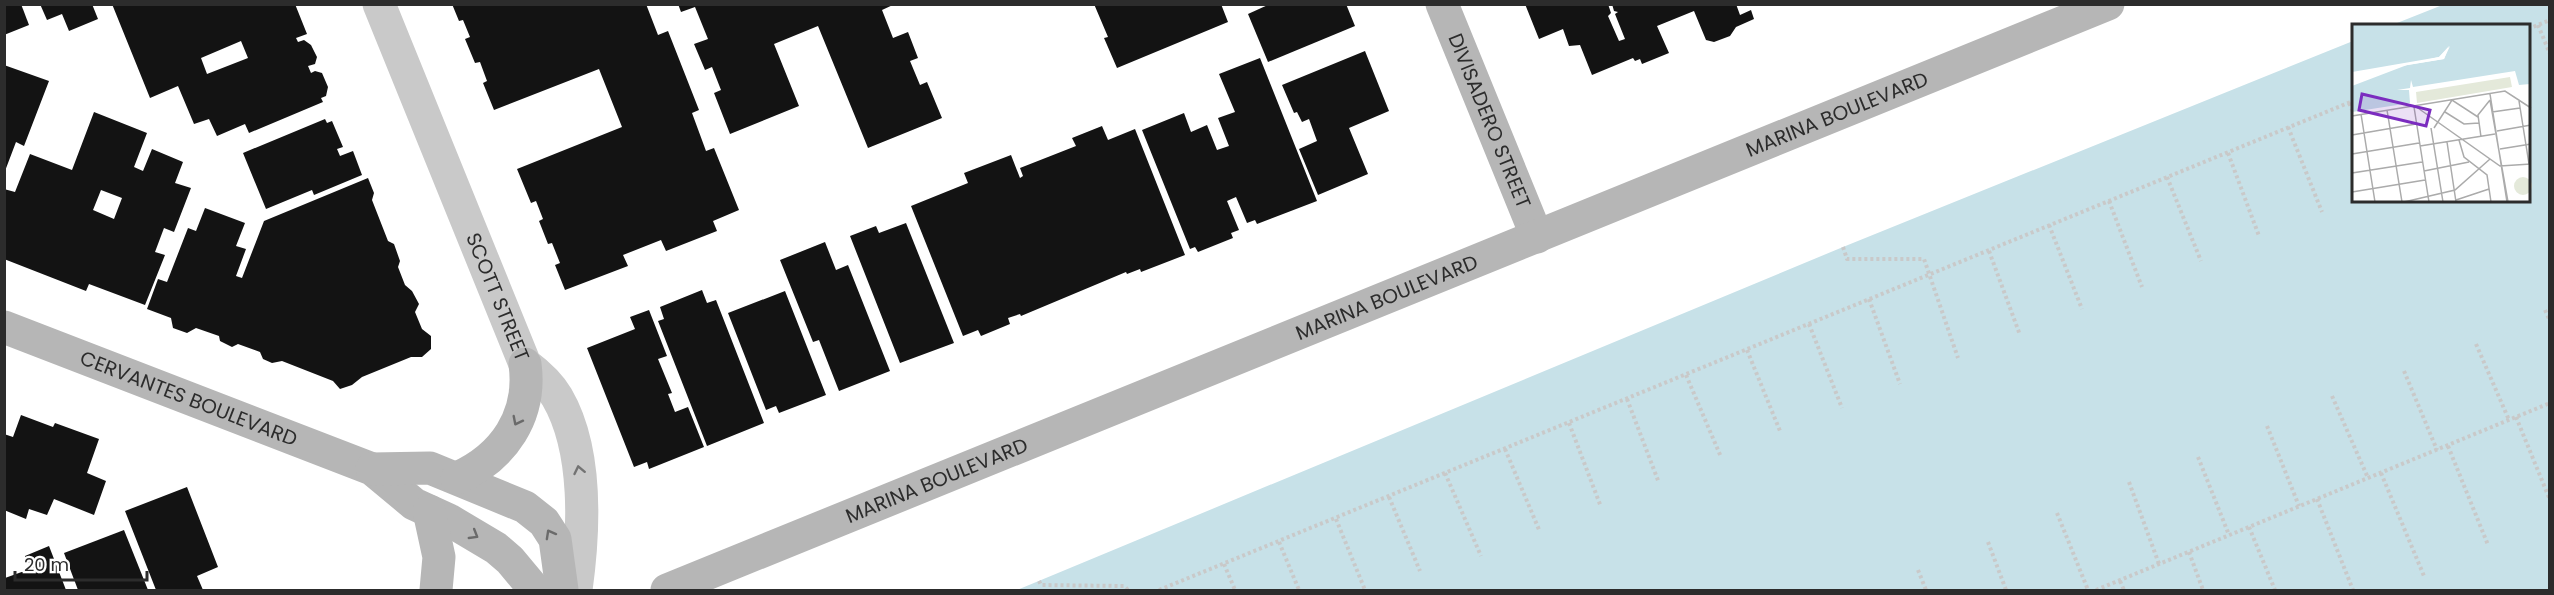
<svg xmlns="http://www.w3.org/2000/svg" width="2554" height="595" font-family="Poppins,sans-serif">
	<rect width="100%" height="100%" fill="#fff"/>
	<!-- water -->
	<path fill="#c7e1e8" d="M2445 4 2549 5V590H1017L1843 247 2353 41V201H2528V26L2392 25Z"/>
	<!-- building -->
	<g fill="#131313" fill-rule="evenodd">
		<path d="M4 4H21L29 25 4 35Z"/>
		<path d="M40 4H92L98 19 69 31 62 14 47 20Z"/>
		<path d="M112 4H295L307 34 296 38 298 42 304 40 311 45 317 57 315 64 308 66 311 73 315 71 322 73 328 87 326 96 321 98 323 102 249 133 245 124 217 136 209 119 194 124 178 86 150 98ZM241 41 248 58 207 74 201 58Z"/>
		<path d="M452 4H646L658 35 668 31 699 110 692 113 706 151 714 148 739 210 713 221 717 231 666 251 661 240 623 255 628 266 565 290 555 265 560 263 552 243 548 244 539 221 543 219 536 201 531 203 517 169 622 127 599 69 494 110 483 83 487 81 480 62 475 63 465 39 470 37 463 20 459 21Z"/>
		<path d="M678 4H895L882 10 893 38 908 32 918 58 910 61 920 85 927 82 942 118 868 148 818 26 774 44 799 106 730 134 714 93 721 90 712 67 705 70 694 44 708 39 695 7 681 12Z"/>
		<path d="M1094 4H1221L1228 22 1117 68 1104 38 1108 37Z"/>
		<path d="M1270 4H1346L1355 26 1268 62 1248 14Z"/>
		<path d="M1525 4H1608L1611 13 1608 16 1619 41 1625 39 1615 14 1618 12 1614 11 1612 4H1736L1740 15 1751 10 1754 19 1736 27 1730 36 1714 42 1706 40 1694 11 1657 26 1669 53 1642 64 1640 59 1635 61 1633 58 1592 75 1580 45 1569 46 1563 29 1539 39Z"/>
		<path d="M1365 51 1389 111 1349 128 1368 174 1318 195 1299 149 1317 141 1309 119 1302 122 1297 112 1294 113 1282 85Z"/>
		<path d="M1260 58 1317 201 1257 224 1255 220 1247 223 1236 197 1227 201 1239 230 1231 233 1233 238 1198 252 1195 247 1190 249 1142 130 1184 113 1191 132 1207 125 1217 150 1229 146 1218 118 1235 112 1219 74Z"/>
		<path d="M4 65 49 81 24 146 16 142 5 171Z"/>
		<path d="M94 112 147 133 134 167 143 171 152 149 183 162 175 183 191 188 174 232 164 228 155 252 165 255 145 305 89 284 86 291 4 259V189L15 192 30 154 72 170ZM101 190 122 198 114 219 93 210Z"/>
		<path d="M325 119 327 123 332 121 343 147 337 149 340 156 353 151 362 175 314 195 312 190 266 209 243 153Z"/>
		<path d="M1102 126 1108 140 1135 129 1185 255 1141 272 1140 269 1127 274 1126 272 1021 316 1020 314 1008 318 1010 324 981 336 978 330 963 336 911 206 968 183 964 173 1011 155 1020 178 1023 176 1020 168 1076 146 1072 138Z"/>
		<path d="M368 178 374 193 372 200 388 241 394 244 400 261 398 267 405 285 412 291 419 304 415 312 422 329 431 336V349L422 357H411L362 377 352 385 340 389 333 381 282 361 272 363 263 359 260 352 238 344 232 347 220 341 219 336 196 328 187 333 173 328 171 318 147 309 158 279 167 282 188 228 196 231 205 208 245 223 236 246 246 249 236 276 242 278 264 221Z"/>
		<path d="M906 223 954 343 900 363 850 236 876 226 879 233Z"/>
		<path d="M825 242 836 270 848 265 890 371 839 391 819 340 813 342 780 260Z"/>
		<path d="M702 290 707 303 716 300 764 423 707 446 658 321 664 319 660 307Z"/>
		<path d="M785 291 826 395 779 413 776 406 766 410 728 313Z"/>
		<path d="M649 310 667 356 658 359 672 393 668 394 675 412 688 407 704 447 649 469 647 462 634 467 587 348 635 329 630 317Z"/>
		<path d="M21 415 53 427 55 423 99 439 87 473 106 481 94 515 54 499 47 515 29 509 26 519 4 510V434L13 437Z"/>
		<path d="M187 487 218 567 197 576 203 590H156L125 511Z"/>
		<path d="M124 530 148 590H78L64 553Z"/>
		<path d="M49 546 66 590H5V578L30 569 25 556Z"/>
	</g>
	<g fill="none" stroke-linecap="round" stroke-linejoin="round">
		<!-- path -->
		<g stroke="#c9c9c9" stroke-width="4" stroke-dasharray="3 3" stroke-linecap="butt">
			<path d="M2538 25 2550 54"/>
			<path d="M2528 29 2550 20"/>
			<path d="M2349 103 2353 112"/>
			<path d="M2288 127 2322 212"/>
			<path d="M2228 153 2259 236"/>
			<path d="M2167 177 2201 261"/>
			<path d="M2109 201 2142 287"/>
			<path d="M2049 225 2082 309"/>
			<path d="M1843 247 1847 259H1924L1958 358"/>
			<path d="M1989 251 2020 335"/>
			<path d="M1869 299 1900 384"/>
			<path d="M2545 310 2550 321"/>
			<path d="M1809 324 1842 408"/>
			<path d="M2476 344 2509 420"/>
			<path d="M1747 350 1780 431"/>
			<path d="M2404 371 2437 450"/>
			<path d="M1686 375 1721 457"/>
			<path d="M2332 396 2368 478"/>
			<path d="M1627 399 1659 483"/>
			<path d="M2516 417 2550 500"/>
			<path d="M1569 423 1601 507"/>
			<path d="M2267 426 2299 506"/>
			<path d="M2448 446 2488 545"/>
			<path d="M1505 449 1540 532"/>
			<path d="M2198 457 2229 535"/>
			<path d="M1445 473 1481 556"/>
			<path d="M2381 473 2424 576"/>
			<path d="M2129 482 2159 564"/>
			<path d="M1389 497 1420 571"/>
			<path d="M2317 499 2353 590"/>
			<path d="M2057 513 2088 590"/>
			<path d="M1336 519 1365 590"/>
			<path d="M2249 527 2275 590"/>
			<path d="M1279 542 1299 590"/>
			<path d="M1988 542 2006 590"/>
			<path d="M2189 552 2203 590"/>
			<path d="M1224 564 1235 590"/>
			<path d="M1918 570 1926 590"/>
			<path d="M1039 581 1041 585 1124 586 1128 590"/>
			<path d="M2120 581 2124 590"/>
			<path d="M1159 590 2353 101"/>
			<path d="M2096 590 2550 403"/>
		</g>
		<!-- street -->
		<path stroke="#c9c9c9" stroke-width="33" id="s1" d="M379 4 525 364C537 373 549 383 557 397 588 450 584 532 576 590"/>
		<!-- secondary -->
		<g stroke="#b6b6b6" stroke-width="33">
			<path id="s2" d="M1442 4 1537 237"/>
			<path id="s3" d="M4 327 372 469 414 504 449 520 496 548 510 560 535 590"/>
			<path d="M372 469 430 468 525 507 544 522 555 539 562 590"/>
			<path d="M457 478C504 457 532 416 525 364"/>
			<path d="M429 511 439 557 436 590"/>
			<path id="s4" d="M667 590 2108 4"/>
		</g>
	</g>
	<!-- one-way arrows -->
	<defs><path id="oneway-chevron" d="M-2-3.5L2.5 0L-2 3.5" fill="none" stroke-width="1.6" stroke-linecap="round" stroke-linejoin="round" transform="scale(1.5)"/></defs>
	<g stroke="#6a6a6a">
		<use href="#oneway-chevron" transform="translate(517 421) rotate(117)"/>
		<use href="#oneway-chevron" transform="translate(550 534) rotate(-119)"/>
		<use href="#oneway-chevron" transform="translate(474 535) rotate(31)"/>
	</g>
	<use stroke="#737373" href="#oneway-chevron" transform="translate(579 470) rotate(-102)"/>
	<g text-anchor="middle" stroke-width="6" stroke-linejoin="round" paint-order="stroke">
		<!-- street labels -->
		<g font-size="20" fill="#2c2c2c" stroke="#fff">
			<text dy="7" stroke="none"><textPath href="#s4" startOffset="1263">MARINA BOULEVARD</textPath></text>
			<text dy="7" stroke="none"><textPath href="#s2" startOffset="126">DIVISADERO STREET</textPath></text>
			<text dy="7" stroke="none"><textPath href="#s1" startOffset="316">SCOTT STREET</textPath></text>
			<text dy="7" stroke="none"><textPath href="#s4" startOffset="777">MARINA BOULEVARD</textPath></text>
			<text dy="7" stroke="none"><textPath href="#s3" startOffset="198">CERVANTES BOULEVARD</textPath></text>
			<text dy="7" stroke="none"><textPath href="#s4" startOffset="291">MARINA BOULEVARD</textPath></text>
		</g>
	</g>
	<!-- overview -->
	<g transform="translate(2352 24)">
		<rect width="178" height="178" fill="#fff"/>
		<path d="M158 53 160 63 65 79 64 68ZM162 162a9 9 0 1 1 18 0a9 9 0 1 1-18 0Z" fill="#e4e9da"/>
		<path d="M0 0H178V60L167 61 163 47 61 63 59 56 58 64 45 66H57L58 79 0 88V62L55 41 92 35 97 22 87 33 0 48Z" fill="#c7e1e8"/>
		<path d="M98 22 92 35 38 44 87 33Z" fill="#fff"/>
		<path fill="none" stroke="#ababab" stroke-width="1.5" d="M138 70 155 178M138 76 156 178M167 77 177 140M63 82 148 142 179 140M62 83 77 178M35 86 50 178M93 88 112 100 127 99M140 88 168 84M9 90 23 178M0 92 153 67 179 84M79 104 91 178M82 104 100 76 126 93M145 107 179 101M0 111 64 100M129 113 126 91 138 76M107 116 112 133 135 151 139 178M95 118 104 178M68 122 143 110M148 125 179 120M0 130 67 119M72 147 117 138M0 149 70 138M0 168 73 156M104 176 137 165M52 178 103 166 138 135"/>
		<path fill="#7b2cbf" fill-opacity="0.15" stroke="#7b2cbf" stroke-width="3" d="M10 70 78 86 74 102 7 86Z"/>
		<rect width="178" height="178" fill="none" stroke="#2c2c2c" stroke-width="3"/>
	</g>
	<!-- border -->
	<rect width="2554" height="595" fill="none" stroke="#2c2c2c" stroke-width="12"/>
	<!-- scale -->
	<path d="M15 571v9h132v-9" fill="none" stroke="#2c2c2c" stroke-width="3"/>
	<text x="24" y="571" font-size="18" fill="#2c2c2c" stroke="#ffffff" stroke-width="4.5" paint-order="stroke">20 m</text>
</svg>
